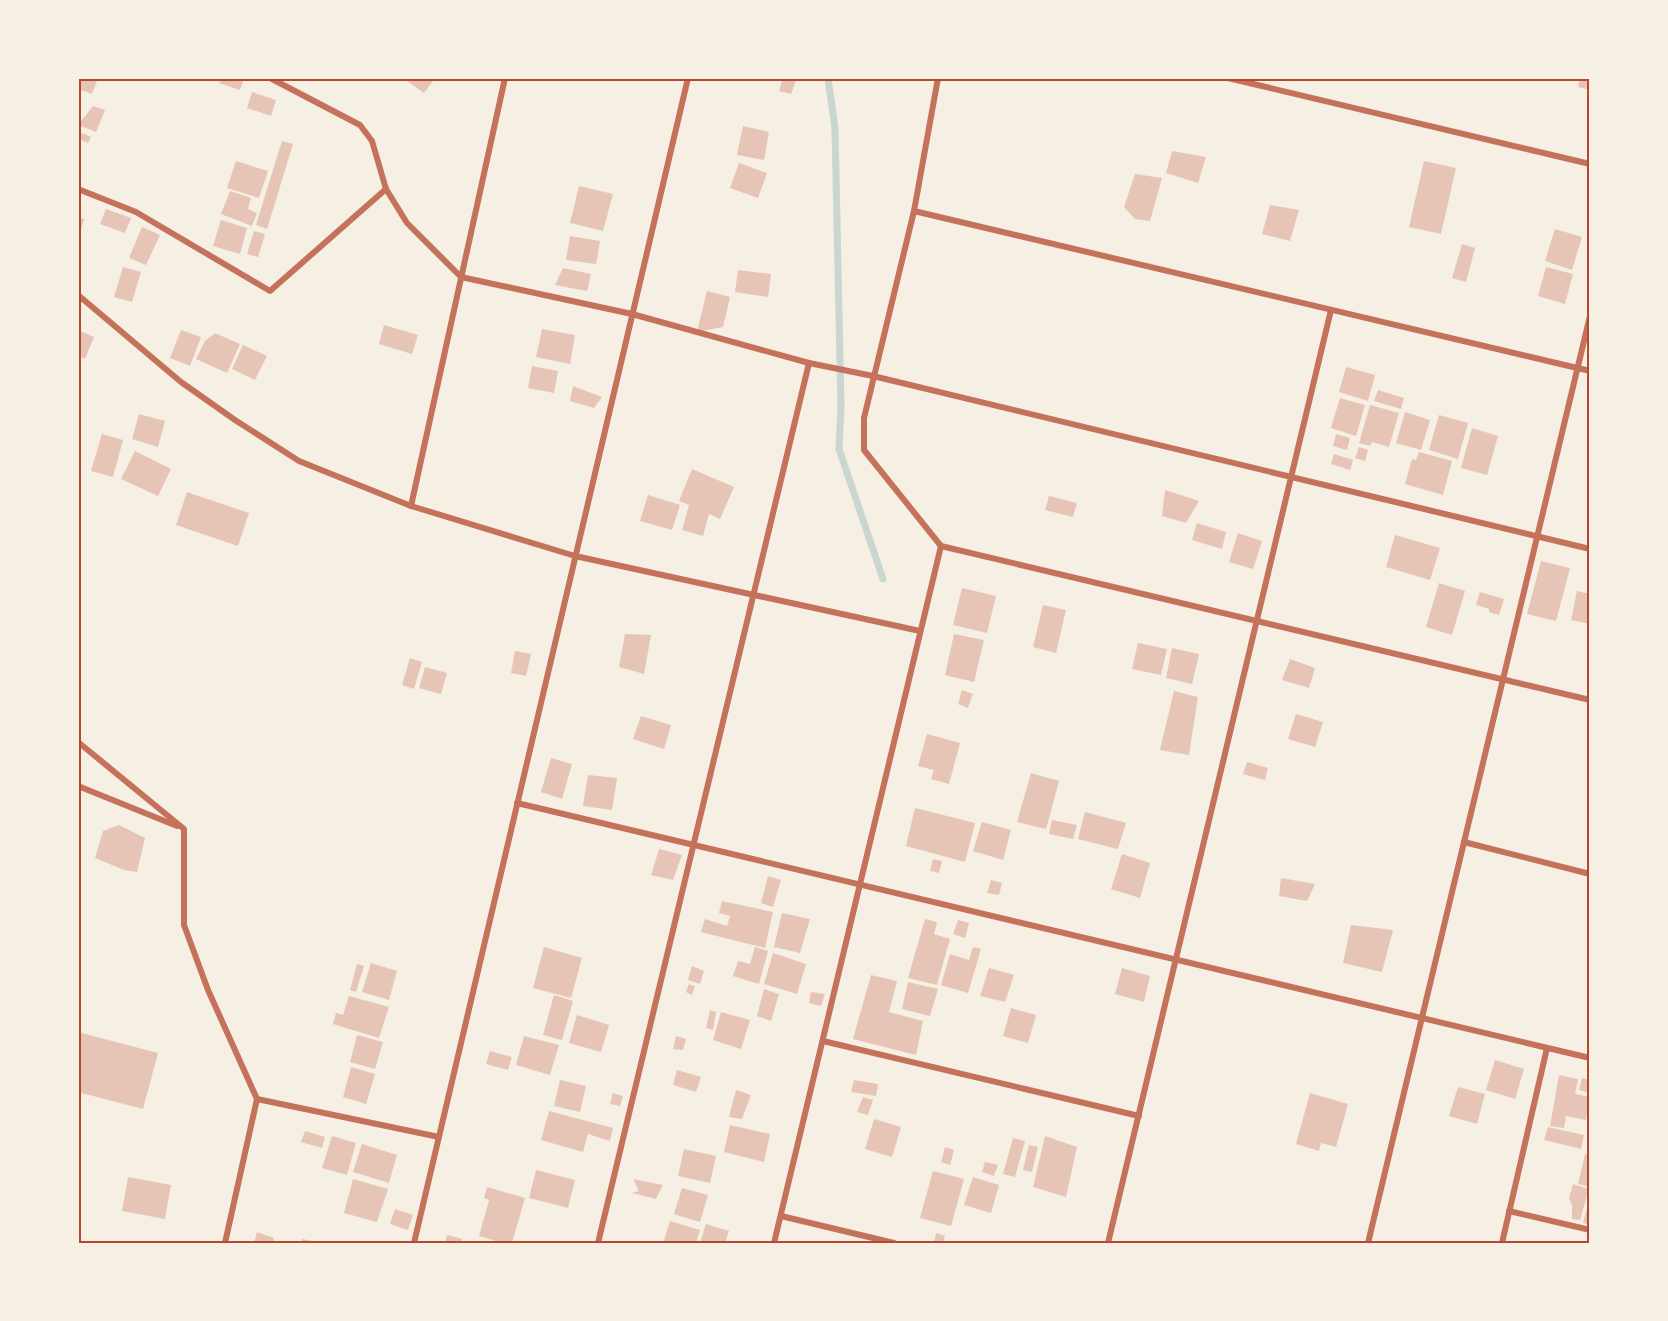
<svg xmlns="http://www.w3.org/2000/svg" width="1668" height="1321" font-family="'DM Sans',sans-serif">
	<rect width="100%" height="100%" fill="#f6efe4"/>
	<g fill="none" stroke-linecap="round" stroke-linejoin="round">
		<!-- stream -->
		<path stroke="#c9d6d2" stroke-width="7" d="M828 78 835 129 841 407 839 449 883 579"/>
	</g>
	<!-- building -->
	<g fill="#e6c5b7">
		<path d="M79 78H98L92 94 78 89Z"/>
		<path d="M221 78H244L240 90 219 83Z"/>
		<path d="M403 78H435L424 93Z"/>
		<path d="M783 78H797L791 94 779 91Z"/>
		<path d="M1580 78H1590V90L1578 87Z"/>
		<path d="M252 92 276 100 271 116 247 108Z"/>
		<path d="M93 106 105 110 96 132 78 125Z"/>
		<path d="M743 126 769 132 764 160 737 155Z"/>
		<path d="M82 133 91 137 88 143 79 139Z"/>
		<path d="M282 141 293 144 267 229 256 225Z"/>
		<path d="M1172 151 1206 157 1198 183 1166 173Z"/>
		<path d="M236 161 268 171 259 198 227 188Z"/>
		<path d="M1424 161 1456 168 1441 234 1409 227Z"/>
		<path d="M739 163 767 173 758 198 730 188Z"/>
		<path d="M1135 174 1162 178 1150 221 1135 219 1124 207Z"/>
		<path d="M579 186 613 194 603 231 570 223Z"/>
		<path d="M230 191 251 198 248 209 257 213 252 226 221 214Z"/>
		<path d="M1270 205 1299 210 1290 241 1262 234Z"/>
		<path d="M106 209 131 218 125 233 100 224Z"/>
		<path d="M78 218 84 219 79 237H78Z"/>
		<path d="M221 220 247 228 240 254 213 246Z"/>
		<path d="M142 227 160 235 146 265 129 258Z"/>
		<path d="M1555 229 1582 237 1572 270 1545 261Z"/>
		<path d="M254 231 265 234 258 257 247 254Z"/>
		<path d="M570 236 600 241 596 264 566 260Z"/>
		<path d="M1462 244 1475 248 1466 282 1452 278Z"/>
		<path d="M123 267 141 272 132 302 114 297Z"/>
		<path d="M1546 267 1573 274 1565 304 1538 296Z"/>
		<path d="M563 268 591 274 587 291 555 285Z"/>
		<path d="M738 270 771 274 768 297 735 292Z"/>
		<path d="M707 291 730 297 723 327 697 332Z"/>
		<path d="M384 325 418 335 412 354 379 344Z"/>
		<path d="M542 329 575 335 570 364 536 357Z"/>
		<path d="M78 330 94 337 85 359 78 356Z"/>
		<path d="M181 330 201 337 190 366 170 358Z"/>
		<path d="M215 333 240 344 227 373 196 359 205 341Z"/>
		<path d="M243 345 267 356 255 380 232 369Z"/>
		<path d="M532 366 558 371 554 393 528 388Z"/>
		<path d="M1346 367 1375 375 1368 401 1339 392Z"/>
		<path d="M573 386 602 397 594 408 570 401Z"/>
		<path d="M1378 390 1404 398 1401 409 1374 401Z"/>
		<path d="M1340 398 1365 405 1356 436 1331 428Z"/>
		<path d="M1370 405 1399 413 1389 447 1372 442 1370 446 1359 443Z"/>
		<path d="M1405 412 1430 420 1421 450 1396 443Z"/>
		<path d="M139 414 165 421 158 447 132 439Z"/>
		<path d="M1439 415 1468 423 1458 459 1429 450Z"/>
		<path d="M1472 428 1498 436 1487 475 1461 468Z"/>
		<path d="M102 434 123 440 113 477 91 471Z"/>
		<path d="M1336 434 1350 438 1347 450 1333 446Z"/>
		<path d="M1359 447 1368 450 1365 461 1355 458Z"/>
		<path d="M135 451 171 469 158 496 121 479Z"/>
		<path d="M1419 452 1452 461 1443 495 1405 484 1412 459 1416 460Z"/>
		<path d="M1334 454 1353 460 1350 470 1331 464Z"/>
		<path d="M692 469 734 487 720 519 709 514 703 536 682 530 689 505 679 501Z"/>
		<path d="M1165 490 1199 501 1186 523 1162 516Z"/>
		<path d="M187 492 249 513 238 546 176 525Z"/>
		<path d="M648 495 680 505 672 530 640 521Z"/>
		<path d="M1049 496 1077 503 1073 517 1045 510Z"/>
		<path d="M1197 523 1226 532 1222 549 1192 540Z"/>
		<path d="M1238 533 1262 541 1253 569 1229 562Z"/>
		<path d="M1395 535 1440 548 1430 580 1386 567Z"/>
		<path d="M1541 561 1570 568 1556 621 1527 614Z"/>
		<path d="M1439 583 1465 591 1452 635 1426 627Z"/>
		<path d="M962 588 996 596 987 633 953 625Z"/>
		<path d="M1577 591 1590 594V624L1571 620Z"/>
		<path d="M1480 592 1504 599 1499 615 1489 612V609L1476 605Z"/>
		<path d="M1043 605 1066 610 1056 653 1033 647Z"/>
		<path d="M625 634 651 635 644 674 619 667Z"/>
		<path d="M954 634 984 640 974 682 945 675Z"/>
		<path d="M1138 643 1167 649 1161 675 1132 669Z"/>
		<path d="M1172 648 1199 654 1192 684 1166 678Z"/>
		<path d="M515 651 531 654 526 676 511 673Z"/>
		<path d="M410 658 422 662 414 689 402 685Z"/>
		<path d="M1290 659 1315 668 1309 688 1282 680Z"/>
		<path d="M425 667 447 673 441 694 419 688Z"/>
		<path d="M962 690 973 694 968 708 958 704Z"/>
		<path d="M1174 691 1198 697 1189 755 1160 750Z"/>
		<path d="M1296 714 1323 722 1315 747 1288 739Z"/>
		<path d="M641 716 671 725 664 749 633 739Z"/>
		<path d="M927 734 960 743 949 784 931 779 934 770 918 766Z"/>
		<path d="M551 758 572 764 562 799 541 792Z"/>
		<path d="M1247 762 1268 768 1265 780 1243 774Z"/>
		<path d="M1031 773 1059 781 1046 829 1017 822Z"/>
		<path d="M588 775 617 778 612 810 583 806Z"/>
		<path d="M915 808 975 823 965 862 906 846Z"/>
		<path d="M1085 812 1126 823 1118 849 1078 839Z"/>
		<path d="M1052 820 1077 825 1073 839 1049 834Z"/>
		<path d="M982 822 1011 830 1003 860 973 851Z"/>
		<path d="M119 825 145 838 137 872 124 870 95 858 103 831Z"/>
		<path d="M659 849 682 855 673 880 651 875Z"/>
		<path d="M1122 854 1150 863 1140 898 1111 889Z"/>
		<path d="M933 859 942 861 939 873 930 871Z"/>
		<path d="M768 876 781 880 773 907 761 903Z"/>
		<path d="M1281 878 1315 884 1307 901 1279 896Z"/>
		<path d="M991 880 1002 883 999 895 987 893Z"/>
		<path d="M722 901 773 912 765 948 701 932 705 919 727 926 730 916 719 913Z"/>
		<path d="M782 913 810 919 800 953 774 947Z"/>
		<path d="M925 919 937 922 934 934 950 939 937 985 908 978Z"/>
		<path d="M958 920 969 923 965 938 953 934Z"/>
		<path d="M1351 925 1393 930 1382 972 1343 963Z"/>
		<path d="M544 947 582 958 571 998 533 988Z"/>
		<path d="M755 947 768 951 759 984 733 976 738 961 750 964Z"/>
		<path d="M973 947 981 949 968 993 941 985 950 954 969 960Z"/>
		<path d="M773 953 806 964 797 994 764 984Z"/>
		<path d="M371 963 397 971 389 1000 362 992Z"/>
		<path d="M357 964 364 966 356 992 350 990Z"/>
		<path d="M692 966 704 971 700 984 688 980Z"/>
		<path d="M989 968 1014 975 1005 1002 980 996Z"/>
		<path d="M1122 968 1150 976 1144 1002 1115 994Z"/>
		<path d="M871 975 897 981 889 1012 923 1021 916 1055 853 1039Z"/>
		<path d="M908 982 938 989 930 1016 902 1009Z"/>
		<path d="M689 984 695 986 692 995 686 992Z"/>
		<path d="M764 989 779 994 771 1021 757 1016Z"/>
		<path d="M811 992 825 994 821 1006 809 1003Z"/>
		<path d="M554 995 573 1001 562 1040 543 1035Z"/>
		<path d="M349 996 389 1007 379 1038 333 1024 336 1013 343 1015Z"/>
		<path d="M1011 1008 1036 1015 1028 1043 1003 1036Z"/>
		<path d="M710 1010 716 1012 713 1030 706 1028Z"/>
		<path d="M721 1012 750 1020 741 1049 713 1040Z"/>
		<path d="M577 1015 609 1025 601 1052 569 1043Z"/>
		<path d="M78 1032 158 1053 143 1109 78 1092Z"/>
		<path d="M357 1035 383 1042 375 1069 350 1062Z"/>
		<path d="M524 1036 559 1045 550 1075 516 1065Z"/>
		<path d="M676 1036 686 1039 683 1050 673 1049Z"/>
		<path d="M490 1051 512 1057 508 1070 486 1064Z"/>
		<path d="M1495 1060 1524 1069 1515 1099 1486 1090Z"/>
		<path d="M351 1067 375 1074 366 1104 343 1097Z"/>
		<path d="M677 1070 701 1077 696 1092 673 1085Z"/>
		<path d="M1559 1075 1578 1079 1575 1094 1590 1097 1586 1120 1566 1116 1564 1128 1550 1126Z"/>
		<path d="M1582 1078 1590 1080V1093L1579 1090Z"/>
		<path d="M560 1080 586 1086 580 1112 554 1106Z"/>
		<path d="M854 1080 878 1084 876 1096 851 1092Z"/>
		<path d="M1458 1087 1485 1094 1477 1124 1449 1116Z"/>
		<path d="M736 1090 751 1095 742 1119 729 1117Z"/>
		<path d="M613 1093 623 1096 620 1106 610 1104Z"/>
		<path d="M1310 1093 1348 1104 1336 1147 1321 1143 1319 1151 1296 1144Z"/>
		<path d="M863 1097 873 1100 868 1115 857 1112Z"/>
		<path d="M549 1111 613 1128 610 1141 588 1134 583 1152 541 1140Z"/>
		<path d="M874 1119 901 1127 892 1157 865 1149Z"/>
		<path d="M730 1125 770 1134 764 1162 724 1152Z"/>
		<path d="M1548 1127 1584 1135 1581 1149 1544 1140Z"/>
		<path d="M305 1131 325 1137 322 1148 301 1142Z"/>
		<path d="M332 1136 356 1143 347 1175 322 1168Z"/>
		<path d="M1045 1136 1077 1147 1066 1197 1033 1187Z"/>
		<path d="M1013 1138 1025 1141 1015 1177 1003 1174Z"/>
		<path d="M362 1144 397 1155 389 1183 353 1172Z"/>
		<path d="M1029 1145 1038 1147 1032 1172 1023 1170Z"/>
		<path d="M945 1147 954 1150 950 1165 941 1162Z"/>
		<path d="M684 1149 716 1156 710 1183 678 1176Z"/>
		<path d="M1585 1154 1590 1155V1187L1578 1184Z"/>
		<path d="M985 1162 998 1165 994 1176 982 1172Z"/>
		<path d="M536 1170 575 1180 568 1208 529 1198Z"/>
		<path d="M933 1171 964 1179 951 1226 920 1218Z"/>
		<path d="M128 1177 171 1185 165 1219 122 1211Z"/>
		<path d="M973 1177 999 1185 991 1213 964 1205Z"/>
		<path d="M353 1179 388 1189 377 1222 344 1213Z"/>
		<path d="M633 1179 663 1185 656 1199 632 1193 639 1191Z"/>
		<path d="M1573 1184 1589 1189 1580 1220 1572 1219V1205L1569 1198Z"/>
		<path d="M487 1187 525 1198 512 1243H503L479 1236 489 1200 484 1198Z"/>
		<path d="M682 1188 708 1195 700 1222 674 1214Z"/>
		<path d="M1589 1201H1590V1225L1583 1223Z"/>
		<path d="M395 1209 413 1215 408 1230 390 1224Z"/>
		<path d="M670 1221 700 1230 696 1243H663Z"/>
		<path d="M706 1224 729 1231 725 1243H700Z"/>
		<path d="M257 1232 274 1238 273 1243H254Z"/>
		<path d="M936 1233 945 1236 943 1243H934Z"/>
		<path d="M447 1235 462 1239 461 1243H445Z"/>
		<path d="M302 1239 318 1242V1243H301Z"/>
	</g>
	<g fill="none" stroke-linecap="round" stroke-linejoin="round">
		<!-- minor -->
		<g stroke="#c5725c" stroke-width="6">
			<path d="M270 78 360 125 372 141 386 189 407 223 461 277 632 314 809 363 873 376 1590 549"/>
			<path d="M938 78 914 211 864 418V450L941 546 1590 700"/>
			<path d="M1228 78 1590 164"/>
			<path d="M78 189 136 212 270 291 386 189"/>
			<path d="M914 211 1590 371"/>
			<path d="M78 295 181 382 235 420 299 461 411 506 575 556 920 631"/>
			<path d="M411 506 505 78"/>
			<path d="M78 742 184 829V925L208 990 257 1099 225 1243"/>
			<path d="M78 786 177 826"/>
			<path d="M517 803 1590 1058"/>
			<path d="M1464 842 1590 874"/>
			<path d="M823 1041 1139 1116"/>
			<path d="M257 1099 439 1137"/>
			<path d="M1509 1211 1590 1230"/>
			<path d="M781 1216 894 1243"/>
			<path d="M414 1243 688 78"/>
			<path d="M598 1243 809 363"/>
			<path d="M774 1243 941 546"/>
			<path d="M1108 1243 1331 310"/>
			<path d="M1368 1243 1590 316"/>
			<path d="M1502 1243 1547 1048"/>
		</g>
	</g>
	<!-- border -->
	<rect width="1668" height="1321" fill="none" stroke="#f6efe4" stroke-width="159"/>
	<rect x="80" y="80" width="1508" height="1162" fill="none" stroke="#b5482f" stroke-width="2"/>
</svg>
